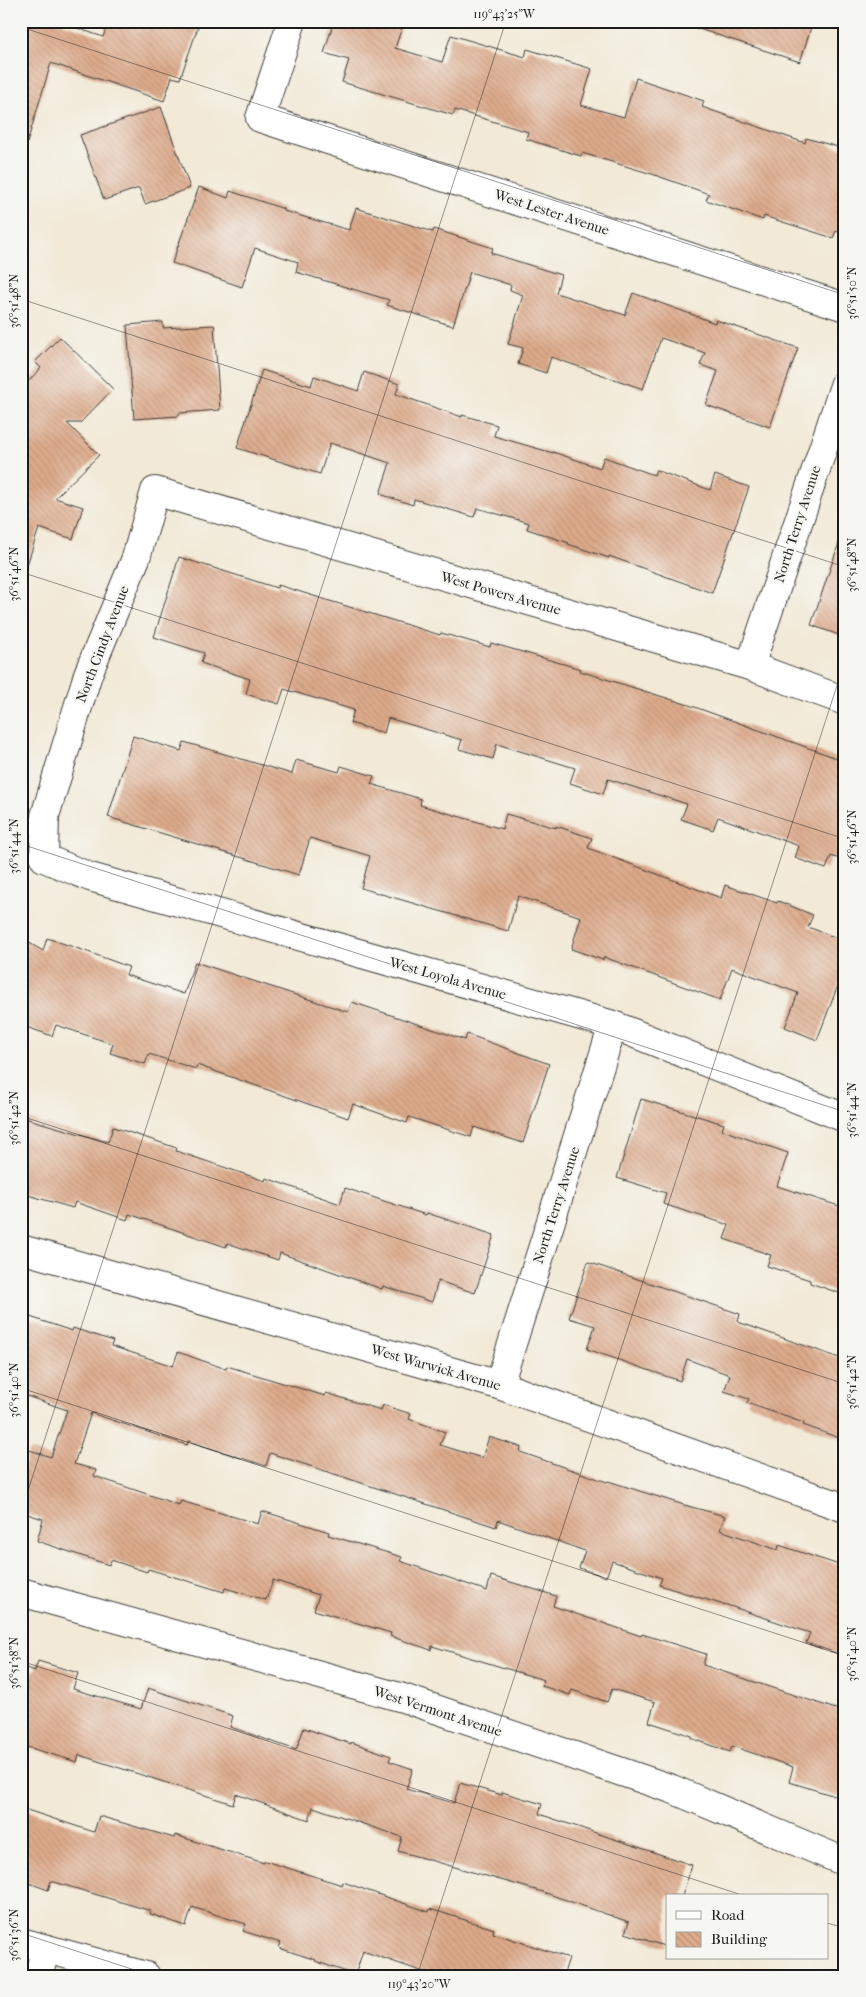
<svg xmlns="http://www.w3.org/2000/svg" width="866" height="1997" font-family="'IM FELL French Canon',serif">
	<defs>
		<pattern id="building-back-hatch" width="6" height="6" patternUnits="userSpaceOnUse" patternTransform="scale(1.25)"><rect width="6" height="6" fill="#ddaa8b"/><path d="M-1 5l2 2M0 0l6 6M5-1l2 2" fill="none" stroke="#bd9277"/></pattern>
	</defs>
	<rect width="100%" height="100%" fill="#f6f6f2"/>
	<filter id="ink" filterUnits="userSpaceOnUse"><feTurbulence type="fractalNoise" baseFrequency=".02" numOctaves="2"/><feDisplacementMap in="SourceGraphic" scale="10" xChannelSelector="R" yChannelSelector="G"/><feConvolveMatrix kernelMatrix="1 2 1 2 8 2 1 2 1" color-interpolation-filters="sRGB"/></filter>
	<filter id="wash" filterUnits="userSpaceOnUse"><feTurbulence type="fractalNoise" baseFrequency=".0096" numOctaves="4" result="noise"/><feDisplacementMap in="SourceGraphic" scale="20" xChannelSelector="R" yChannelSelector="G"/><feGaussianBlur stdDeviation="1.12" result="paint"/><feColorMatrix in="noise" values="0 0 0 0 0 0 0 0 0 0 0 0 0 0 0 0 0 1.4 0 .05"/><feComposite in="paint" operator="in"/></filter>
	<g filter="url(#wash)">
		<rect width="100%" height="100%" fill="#f2e9d6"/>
		<g id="blocks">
			<!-- building -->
			<g fill="url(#building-back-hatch)">
				<path d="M21 21H57L103 37 109 21H141L164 29 167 21H200L180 79 172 77 164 101 51 63 27 143 21 142Z"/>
				<path d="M334 21H404L395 48 442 62 451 35 525 57 527 49 592 69 581 105 624 117 636 78 704 101 702 107 805 143 806 138 845 149V234L836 231 833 238 764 216 763 220 706 200 709 194 652 174 582 153 581 156 526 139 528 132 455 110 453 115 342 82 349 60 324 53Z"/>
				<path d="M691 21H813L800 62 690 26Z"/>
				<path d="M161 107 190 188 145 204 139 188 104 200 80 135Z"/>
				<path d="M199 187 228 198 230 191 284 209V211L349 230 356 208 433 232 434 229 493 248 491 253 561 275 556 293 625 315 633 293 715 323 716 320 798 348 770 427 706 405 718 371 700 365 705 353 661 338 643 389 551 357 546 373 518 364 523 348 508 344 523 295 510 290 511 285 470 272 453 326 387 305 389 300 296 272 298 262 255 248 242 287 172 263Z"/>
				<path d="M163 322V328L214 325 220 410 179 413V416L134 419 127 325Z"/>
				<path d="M60 337 113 389 80 423H67L99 455 55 498 83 507 73 539 39 528 26 568 21 567V389L41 368 35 362Z"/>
				<path d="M262 370 311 386 314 376 358 391 364 372 399 384 396 394 462 417V415L497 425 494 436 553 453V452L600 468 604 457 654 475 656 470 710 490 715 475 749 487 712 593 609 556V558L568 544 569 543 527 529 529 523 477 508 474 517 414 499 413 505 380 494 390 463 330 443 320 474 237 448Z"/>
				<path d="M841 537 845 538V619L839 635 811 625Z"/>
				<path d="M179 557 277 588 278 585 440 635 441 633 490 647 491 643 581 669 580 671 689 705 845 761V861L831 856 826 869 795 858 799 846 718 817 713 830 681 819 687 804 608 779 603 794 570 783 575 768 497 744 493 759 459 749 462 740 388 718 384 733 350 723 354 710 284 689 279 704 246 694 250 679 201 663 204 653 154 637Z"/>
				<path d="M133 736 181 751 184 742 292 774 296 760 339 772 341 766 374 776 371 784 421 799 420 805 502 829 506 814 556 828V826L592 838 588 848 721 898 725 885 777 903 778 901 813 915 808 927 845 941V967L817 1040 785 1027 798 993 732 968 720 1000 604 957 603 960 571 949 581 917 518 896 508 931 361 888 370 856 310 838 299 875 108 817Z"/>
				<path d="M21 938 43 951 47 938 88 952 129 967 126 975 184 994 195 962 348 1012 352 1002 465 1040 467 1034 549 1064 523 1143 474 1127 471 1137 409 1117 407 1123 353 1104 348 1118 197 1065 196 1069 149 1054 145 1064 110 1053 113 1044 56 1025 52 1036 21 1025Z"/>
				<path d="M641 1099 724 1124 722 1130 788 1153 777 1186 845 1208V1295L810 1283V1280L767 1266 771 1255 724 1239 729 1225 663 1204 666 1193 617 1178Z"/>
				<path d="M21 1117 108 1142 113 1127 177 1148 176 1151 265 1181 266 1178 340 1204 345 1188 426 1215 427 1213 494 1235 475 1293 438 1281 432 1302 383 1286 382 1289 280 1253 278 1260 227 1243 226 1247 129 1214 127 1220 75 1202 73 1208 21 1193Z"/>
				<path d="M588 1262 740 1314 738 1322 845 1360V1440L803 1425 804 1423 747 1403 749 1399 724 1391 730 1375 687 1359 680 1381 587 1349 595 1326 569 1318Z"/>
				<path d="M21 1314 72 1331 73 1328 113 1341 111 1346 173 1366 178 1352 226 1369 227 1366 325 1396 326 1393 381 1410 383 1405 411 1414 409 1419 445 1432 440 1445 482 1458 489 1437 521 1447 520 1452 607 1482 608 1481 684 1505 725 1516 720 1530 778 1550 779 1545 845 1567V1656L806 1643 810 1633 724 1604V1605L659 1585 662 1578 612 1561 606 1577 579 1568 585 1551 498 1520 496 1527 270 1453 266 1466 188 1441 187 1445 91 1413 74 1464 96 1470 94 1476 179 1505 181 1501 258 1524 262 1511 329 1532 328 1535 402 1557 400 1561 487 1591 491 1576 556 1596 553 1606 641 1636 642 1634 706 1654 703 1665 845 1712V1799L789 1782 793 1767 732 1746 730 1752 691 1738 692 1736 649 1722 655 1702 612 1689 607 1702 572 1690 570 1695 542 1686 544 1680 432 1646 431 1650 390 1636 391 1633 314 1610 319 1595 273 1580 266 1600 225 1588 224 1592 148 1569 147 1572 111 1560 109 1565 37 1541 43 1519 21 1512V1477L29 1450 51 1457 67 1410 21 1394Z"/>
				<path d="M38 1661 78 1673 73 1689 141 1709 148 1688 233 1716 230 1727 296 1750 304 1728 351 1744V1742L391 1756 389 1761 413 1769 406 1789 454 1803 460 1783 502 1795V1792L542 1804 539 1814 692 1865 682 1896H667V1947L625 1933 629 1922 543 1892 398 1851 402 1837 313 1807 309 1820 236 1794 233 1804 79 1755 77 1762 21 1745V1666L35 1671Z"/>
				<path d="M21 1808 94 1832 99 1816 174 1838 175 1835 264 1863 265 1861 342 1885 343 1882 429 1912 430 1909 494 1929 493 1933 569 1958 563 1976H435L363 1951 355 1975 315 1961 316 1960 279 1948 281 1943 243 1931 246 1924 192 1907 186 1926 150 1914 151 1911 51 1881 48 1890 21 1880Z"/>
			</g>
		</g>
	</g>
	<g filter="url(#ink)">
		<use href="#blocks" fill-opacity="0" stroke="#3c3b38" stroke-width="1"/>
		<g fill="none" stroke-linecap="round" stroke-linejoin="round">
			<defs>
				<g id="minor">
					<path d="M292 21 260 118 845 307"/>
					<path d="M750 666 845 383"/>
					<path d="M845 701 750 666 155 491 136 558 88 674 45 816 44 858 90 877 613 1025 845 1118"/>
					<path d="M21 1249 499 1385 845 1508"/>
					<path d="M499 1385 613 1025"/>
					<path d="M21 1592 403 1698 672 1789 845 1862"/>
					<path d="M21 1942 146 1976"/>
					<path d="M38 1976 46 1949"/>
				</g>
			</defs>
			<!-- minor casing -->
			<use href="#minor" stroke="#3c3b38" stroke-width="30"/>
			<!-- minor -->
			<use href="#minor" stroke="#fff" stroke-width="28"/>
		</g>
	</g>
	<!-- ticks -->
	<path fill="none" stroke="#1c1c1c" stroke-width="1" stroke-opacity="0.45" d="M841 21 845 23M21 27 845 295M21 299 845 567M21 572 845 839M21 844 845 1112M21 1116 845 1384M21 1388 845 1656M21 1512 506 21M21 1661 745 1896M827 1923 845 1928M21 1933 153 1976M417 1976 845 661"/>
	<g text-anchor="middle" stroke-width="4.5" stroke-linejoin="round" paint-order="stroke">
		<!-- street labels -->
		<g font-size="14" fill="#1c1c1c" stroke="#f6f6f2">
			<text transform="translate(552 212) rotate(18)" y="5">West Lester Avenue</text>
			<text transform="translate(797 524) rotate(-72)" y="5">North Terry Avenue</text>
			<text transform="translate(501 593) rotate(16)" y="5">West Powers Avenue</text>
			<text transform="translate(102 644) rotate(-69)" y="5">North Cindy Avenue</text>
			<text transform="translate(448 978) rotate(16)" y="5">West Loyola Avenue</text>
			<text transform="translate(556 1205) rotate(-72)" y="5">North Terry Avenue</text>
			<text transform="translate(436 1367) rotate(16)" y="5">West Warwick Avenue</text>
			<text transform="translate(438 1711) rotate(18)" y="5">West Vermont Avenue</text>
		</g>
	</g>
	<!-- margin -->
	<rect width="866" height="1997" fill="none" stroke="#f6f6f2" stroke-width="55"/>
	<!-- legend -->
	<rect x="666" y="1894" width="162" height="65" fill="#f6f6f2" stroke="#9f9f9c"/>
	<rect x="676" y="1911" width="25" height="8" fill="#ffffff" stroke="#9f9f9c"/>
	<text x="711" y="1920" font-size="15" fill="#1c1c1c">Road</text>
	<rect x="676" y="1932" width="25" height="15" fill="url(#building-back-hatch)" stroke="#9f9f9c"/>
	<text x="711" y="1944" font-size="15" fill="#1c1c1c">Building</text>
	<rect x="28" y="28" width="810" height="1942" fill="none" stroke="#1c1c1c" stroke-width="2"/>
	<g font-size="12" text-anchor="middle" fill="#1c1c1c">
		<text x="504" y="18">119°43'25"W</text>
		<text transform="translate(852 293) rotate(-90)" y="4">36°51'50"N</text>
		<text transform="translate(14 301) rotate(-90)" y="4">36°51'48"N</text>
		<text transform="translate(852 565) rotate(-90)" y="4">36°51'48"N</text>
		<text transform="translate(14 574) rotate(-90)" y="4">36°51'46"N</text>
		<text transform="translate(852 837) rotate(-90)" y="4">36°51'46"N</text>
		<text transform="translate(14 846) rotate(-90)" y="4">36°51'44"N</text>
		<text transform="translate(852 1110) rotate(-90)" y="4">36°51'44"N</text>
		<text transform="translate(14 1118) rotate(-90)" y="4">36°51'42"N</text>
		<text transform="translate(852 1382) rotate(-90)" y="4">36°51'42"N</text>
		<text transform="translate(14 1390) rotate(-90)" y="4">36°51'40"N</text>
		<text transform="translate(852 1654) rotate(-90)" y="4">36°51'40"N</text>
		<text transform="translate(14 1663) rotate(-90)" y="4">36°51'38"N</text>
		<text transform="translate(14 1935) rotate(-90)" y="4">36°51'36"N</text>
		<text x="419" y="1988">119°43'20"W</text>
	</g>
</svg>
